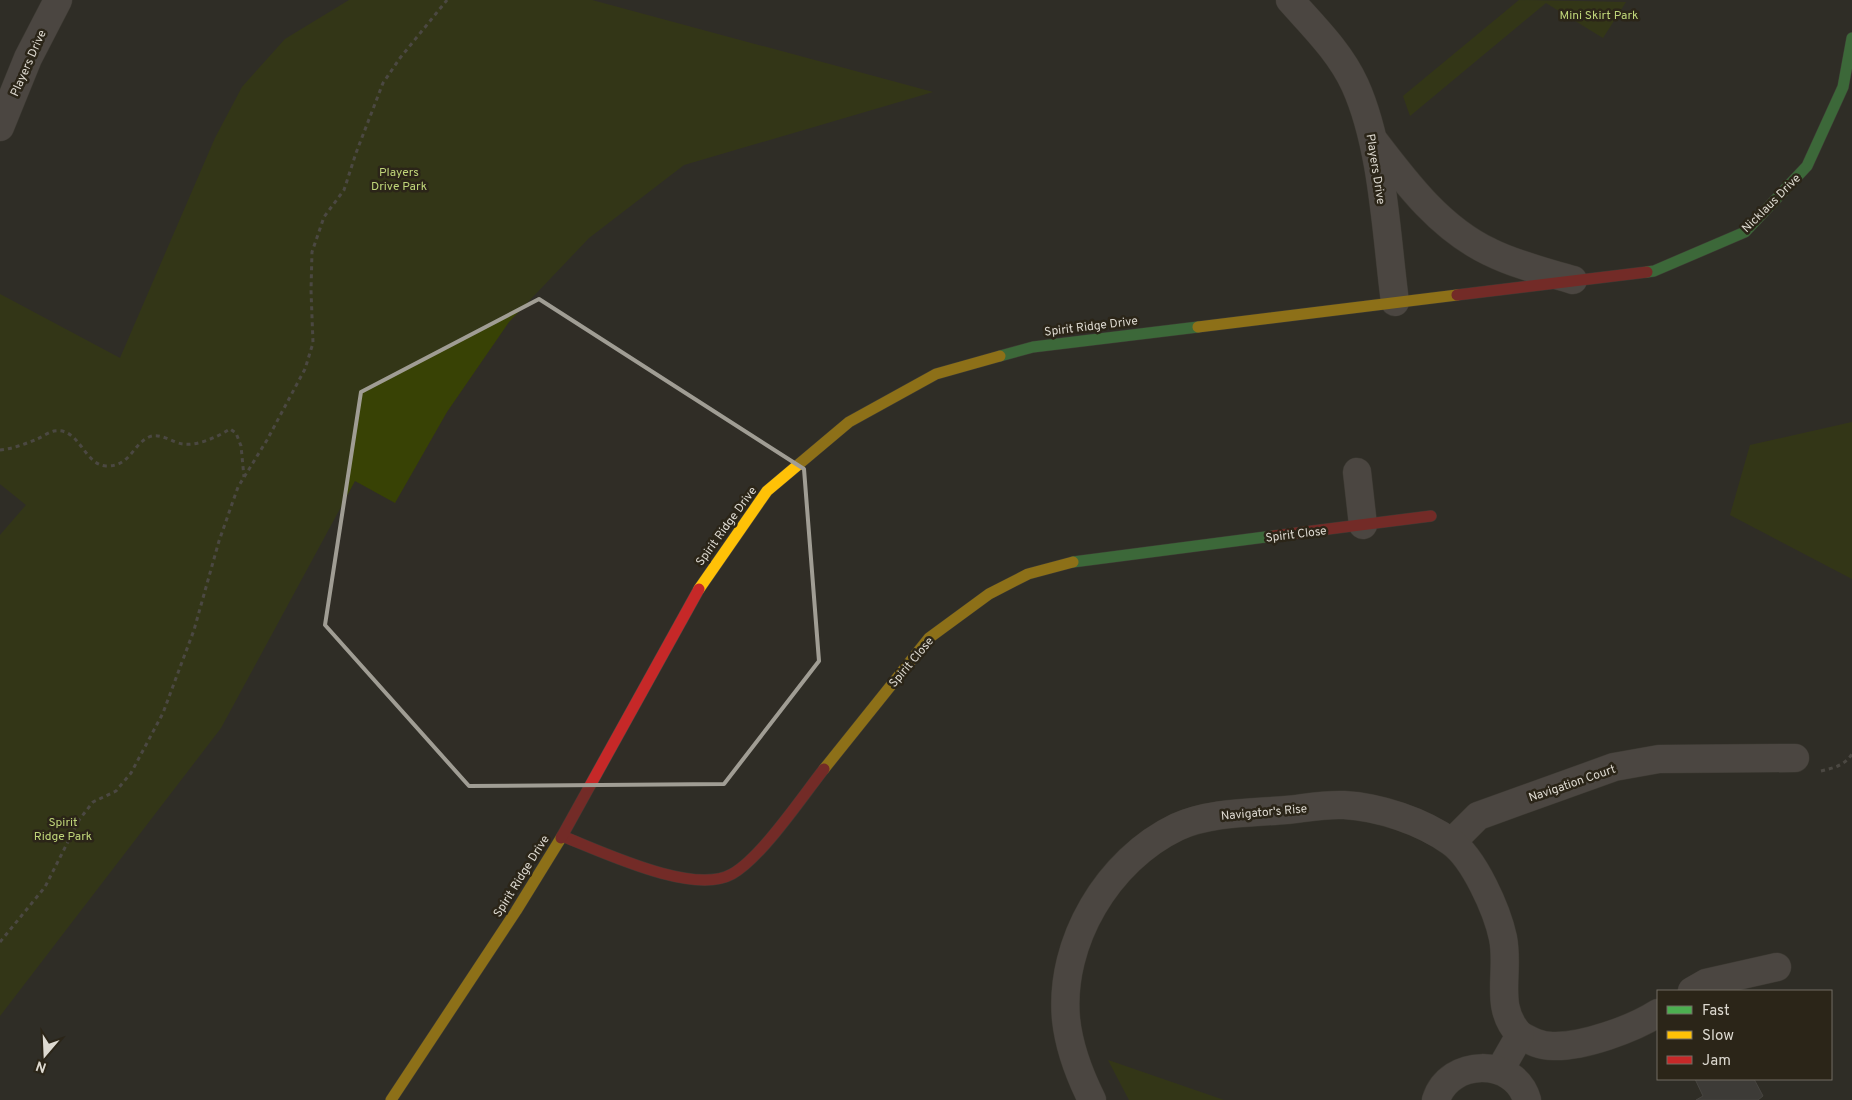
<svg xmlns="http://www.w3.org/2000/svg" width="1852" height="1100" font-family="Overpass,sans-serif">
	<rect width="100%" height="100%" fill="#302d26"/>
	<!-- green -->
	<g fill="#384205">
		<path d="M349 0H592L933 92 684 165 589 238 509 322 447 412 395 503 355 481 221 728 0 1016V535L26 505 0 484V294L120 358 215 138 242 87 285 39Z"/>
		<path d="M1519 0 1626 2 1603 38 1546 3 1410 116 1403 96Z"/>
		<path d="M1852 422V579L1730 515 1750 445Z"/>
		<path d="M1108 1060 1224 1100H1129Z"/>
	</g>
	<!-- building -->
	<path fill="#4f4c4c" stroke="#62605f" d="M1695 1079H1754L1763 1096 1758 1100H1696L1703 1096Z"/>
	<g fill="none" stroke-linecap="round" stroke-linejoin="round">
		<defs>
			<g id="street">
				<path d="M1290 0C1313 26 1340 52 1355 85 1383 147 1386 234 1395 302"/>
				<path d="M0 127 28 58 58 0"/>
				<path d="M1375 142C1407 184 1441 229 1490 252 1516 265 1546 272 1573 280"/>
				<path d="M1357 472 1363 525"/>
				<path d="M1452 842 1478 816 1614 767 1659 759 1795 758"/>
				<path d="M1692 991 1706 983 1777 967"/>
				<path d="M1520 1035C1531 1041 1540 1046 1553 1046 1583 1047 1633 1029 1658 1013"/>
				<path d="M1092 1100C1079 1074 1069 1048 1066 1019 1059 942 1108 860 1177 827 1210 812 1251 813 1286 810 1305 808 1325 804 1344 805 1379 807 1422 821 1451 842 1474 858 1497 910 1503 938 1510 974 1493 1007 1520 1035L1500 1070"/>
				<path d="M1436 1100C1449 1058 1515 1057 1527 1100"/>
			</g>
			<g id="fast">
				<path d="M1647 272 1654 271 1745 232 1807 166 1843 87 1852 38"/>
				<path d="M1000 356 1033 347 1198 327"/>
				<path d="M1073 562 1273 536"/>
			</g>
			<g id="slow">
				<path d="M1198 327 1457 295"/>
				<path d="M699 589 767 491 849 422 936 374 1000 356"/>
				<path d="M824 769 929 638 989 594 1028 574 1073 562"/>
				<path d="M391 1100 516 911 561 838"/>
			</g>
			<g id="jam">
				<path d="M1457 295 1647 272"/>
				<path d="M1273 536 1431 516"/>
				<path d="M562 836C601 851 693 896 732 874 761 858 802 797 824 769"/>
				<path d="M561 838 699 589"/>
			</g>
		</defs>
		<!-- street casing -->
		<use href="#street" stroke="#4b4842" stroke-width="29"/>
		<!-- fast casing -->
		<use href="#fast" stroke="#4b4842" stroke-width="12"/>
		<!-- slow casing -->
		<use href="#slow" stroke="#4b4842" stroke-width="12"/>
		<!-- jam casing -->
		<use href="#jam" stroke="#4b4842" stroke-width="12"/>
		<!-- path -->
		<g stroke="#6d6864" stroke-width="3" stroke-dasharray="4 4" stroke-linecap="butt">
			<path d="M0 450C12 449 25 444 37 439 42 437 49 432 54 431 80 427 83 464 106 466 130 467 133 444 149 437 160 432 173 443 183 444 198 446 217 437 230 429L236 433 241 446 244 477"/>
			<path d="M1821 771C1834 768 1845 765 1852 754"/>
			<path d="M0 942 45 887 79 820 93 802 116 791 131 773 163 713 194 630 219 541 238 487 267 440 305 369 313 343 311 290 312 252 324 217 344 190 356 153 383 83 400 58 447 0"/>
		</g>
		<!-- street -->
		<use href="#street" stroke="#6e6562" stroke-width="28"/>
		<!-- fast -->
		<use href="#fast" stroke="#4caf50" stroke-width="11"/>
		<!-- slow -->
		<use href="#slow" stroke="#ffc107" stroke-width="11"/>
		<!-- jam -->
		<use href="#jam" stroke="#c62828" stroke-width="11"/>
	</g>
	<!-- marked area -->
	<path d="M0 0H1852V1100H0ZM539 299 804 469 819 661 724 784 469 786 325 625 361 392Z" fill="#302d26" fill-opacity=".55" fill-rule="evenodd"/>
	<path fill="none" stroke="#a09d94" stroke-width="4" stroke-linejoin="round" d="M539 299 804 469 819 661 724 784 469 786 325 625 361 392Z"/>
	<g text-anchor="middle" stroke-width="5" stroke-linejoin="round" paint-order="stroke">
		<!-- park labels -->
		<g font-size="12" fill="#bfd579" stroke="#2b2518">
			<text x="1599" y="19">Mini Skirt Park</text>
			<text x="399" y="176">Players<tspan x="399" dy="14">Drive Park</tspan></text>
			<text x="63" y="826">Spirit<tspan x="63" dy="14">Ridge Park</tspan></text>
		</g>
		<!-- street labels -->
		<g font-size="12" fill="#ddd9d0" stroke="#2b2518">
			<text transform="translate(28 63) rotate(-66)" y="4">Players Drive</text>
			<text transform="translate(1376 169) rotate(81)" y="4">Players Drive</text>
			<text transform="translate(1771 203) rotate(-45)" y="4">Nicklaus Drive</text>
			<text transform="translate(1091 326) rotate(-7)" y="4">Spirit Ridge Drive</text>
			<text transform="translate(726 526) rotate(-54)" y="4">Spirit Ridge Drive</text>
			<text transform="translate(1296 534) rotate(-7)" y="4">Spirit Close</text>
			<text transform="translate(911 662) rotate(-50)" y="4">Spirit Close</text>
			<text transform="translate(1572 783) rotate(-19)" y="4">Navigation Court</text>
			<text transform="translate(1264 812) rotate(-5)" y="4">Navigator's Rise</text>
			<text transform="translate(521 876) rotate(-58)" y="4">Spirit Ridge Drive</text>
		</g>
	</g>
	<!-- legend -->
	<rect x="1657" y="990" width="175" height="90" fill="#2b2518" stroke="#726d62"/>
	<rect x="1667" y="1006" width="25" height="8" fill="#4caf50" stroke="#726d62"/>
	<text x="1702" y="1015" font-size="15" fill="#ddd9d0">Fast</text>
	<rect x="1667" y="1031" width="25" height="8" fill="#ffc107" stroke="#726d62"/>
	<text x="1702" y="1040" font-size="15" fill="#ddd9d0">Slow</text>
	<rect x="1667" y="1056" width="25" height="8" fill="#c62828" stroke="#726d62"/>
	<text x="1702" y="1065" font-size="15" fill="#ddd9d0">Jam</text>
	<!-- north arrow -->
	<g transform="translate(45 1055) rotate(199)" stroke="#2b2518" stroke-width="4" paint-order="stroke">
	<path d="M0-4L9 19L0 12L-9 19Z" fill="#ddd9d0"/>
	<text y="-8" font-size="14" font-weight="bold" text-anchor="middle" fill="#ddd9d0">N</text>
	</g>
</svg>
